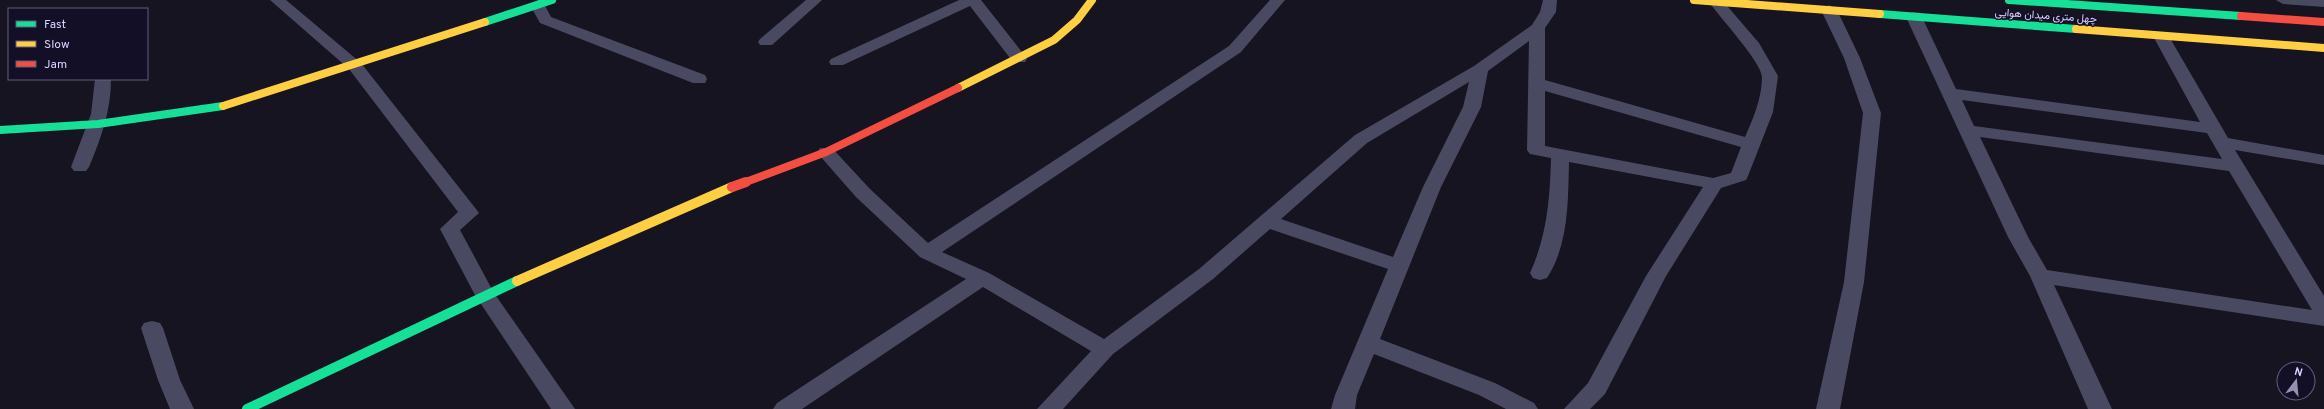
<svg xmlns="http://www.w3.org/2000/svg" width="2324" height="409" font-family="Overpass,Vazirmatn,sans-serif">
	<rect width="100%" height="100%" fill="#161421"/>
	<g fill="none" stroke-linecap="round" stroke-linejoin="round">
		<!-- street -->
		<g fill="#4a4962" fill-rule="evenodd">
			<path d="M270 0H286L361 63 476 209 479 213 460 230 494 293 575 409H551L475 295 440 229 458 212 349 69Z"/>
			<path d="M538 0 543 2 551 17 705 75 707 79 705 83H693L540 23 530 5Z"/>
			<path d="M806 0H822L772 45H760L758 42 760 39Z"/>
			<path d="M959 0H981L1025 56 1027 59 1025 62H1013L970 6 843 65H831L829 62 831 59Z"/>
			<path d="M1270 0H1285L1241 52 942 252 989 273 1104 339 1199 269 1355 135 1474 66 1532 25 1540 12 1543 0H1557L1556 12 1545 28V80L1745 137C1753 119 1762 98 1762 77 1761 61 1719 17 1709 2L1710 0H1722L1759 43 1778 76 1773 112 1748 176 1746 180 1721 188 1666 276 1605 394 1590 409H1564L1588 383 1646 276 1703 187 1569 162C1568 200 1569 244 1547 278L1540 280 1533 278 1530 273C1547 236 1550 198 1551 158L1530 154 1527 150 1529 41 1488 71 1481 107 1441 187 1380 339 1495 383 1534 403 1538 409H1506L1479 395 1374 354 1357 395 1355 409H1331L1335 395 1388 269 1270 229 1213 279 1113 354 1063 409H1037L1091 351 983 287 802 409H773L777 403 966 279 920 257 856 197 820 156 817 152 820 148H832L870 189 928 243 1229 46ZM1469 82 1463 107 1423 187 1393 257 1281 219 1367 143ZM1545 91 1741 147 1731 173 1713 178 1545 146Z"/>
			<path d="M2276 0H2324V7L2283 4Z"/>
			<path d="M1829 5 1837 10 1860 58 1881 113 1864 282 1840 409H1816L1844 282 1863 113 1844 58 1821 10Z"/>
			<path d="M1914 12 1919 14 1922 17 1956 89 2200 122 2153 36 2155 33H2167L2228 138 2324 155V165L2235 150 2324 296V326L2054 285 2112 409H2088L2030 276 2008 237 1906 17 1909 14ZM1962 100 2207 133 2222 159 1974 126ZM1980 137 2229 171 2312 310 2047 270 2028 237Z"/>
			<path d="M95 79H111C111 111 101 138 89 167L86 171H74L71 167 91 114Z"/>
			<path d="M152 321 160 323 163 328 180 380 194 409H170L158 380 141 328 144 323Z"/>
		</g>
		<!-- fast-far1 -->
		<g stroke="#16e098" stroke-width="8">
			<path d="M2009 0 2241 16"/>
			<path d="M1880 14 2076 29"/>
			<path d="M485 22 552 0"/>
			<path d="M0 130 98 124 223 106"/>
		</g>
		<!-- fast -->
		<path stroke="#16e098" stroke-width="10" d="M247 409 517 281"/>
		<!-- slow-far1 -->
		<g stroke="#ffcf43" stroke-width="8">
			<path d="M1694 0 1880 14"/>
			<path d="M2076 29 2324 48"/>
			<path d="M958 88 1054 40 1077 20 1092 0"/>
			<path d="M223 106 485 22"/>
		</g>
		<!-- slow -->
		<path stroke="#ffcf43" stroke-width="10" d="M517 281 732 187"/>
		<!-- jam-far1 -->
		<g stroke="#f24e42" stroke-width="8">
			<path d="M2241 16 2324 22"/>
			<path d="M743 183 826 152 958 88"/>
		</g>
		<!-- jam -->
		<path stroke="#f24e42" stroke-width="10" d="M732 187 746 182"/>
	</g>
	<g text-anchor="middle" stroke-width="3" stroke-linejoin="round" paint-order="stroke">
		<!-- street labels -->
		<g font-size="11" fill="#d9d4ff" stroke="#130f26">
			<text transform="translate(2046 15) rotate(4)" y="4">چهل متری میدان هوایی</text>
		</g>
	</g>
	<!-- legend -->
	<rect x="8" y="8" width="140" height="72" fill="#130f26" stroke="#625e7d"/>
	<rect x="16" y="21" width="20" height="6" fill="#16e098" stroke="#625e7d"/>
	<text x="44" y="28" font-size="12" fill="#d9d4ff">Fast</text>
	<rect x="16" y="41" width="20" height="6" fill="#ffcf43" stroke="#625e7d"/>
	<text x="44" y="48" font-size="12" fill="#d9d4ff">Slow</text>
	<rect x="16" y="61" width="20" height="6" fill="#f24e42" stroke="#625e7d"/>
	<text x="44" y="68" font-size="12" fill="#d9d4ff">Jam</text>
	<!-- north arrow -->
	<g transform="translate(2296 381) rotate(16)"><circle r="19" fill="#130f26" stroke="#625e7d"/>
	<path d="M0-3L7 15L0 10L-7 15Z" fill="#9591b1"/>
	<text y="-6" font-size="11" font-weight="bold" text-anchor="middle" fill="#d9d4ff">N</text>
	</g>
</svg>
